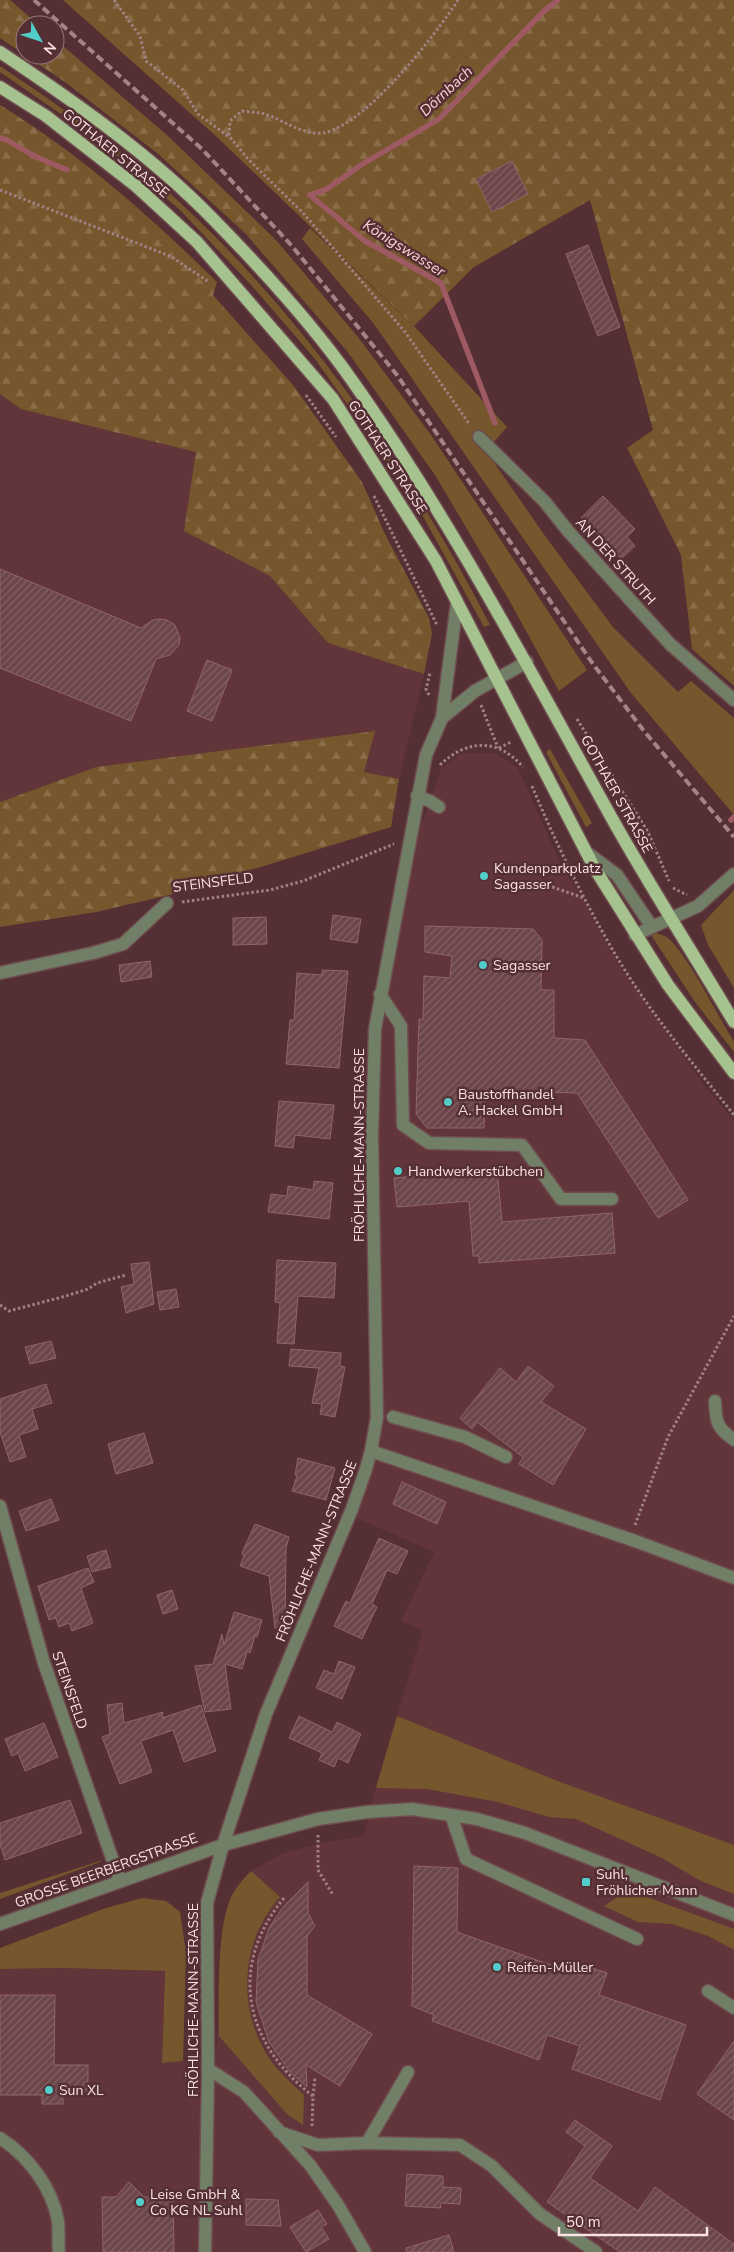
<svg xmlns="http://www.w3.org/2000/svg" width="734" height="2252" font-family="'Nunito Sans',sans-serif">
	<defs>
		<pattern id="forest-firs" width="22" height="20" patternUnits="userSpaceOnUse" patternTransform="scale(1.25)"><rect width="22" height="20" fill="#76562c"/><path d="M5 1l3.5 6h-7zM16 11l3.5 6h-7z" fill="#8a6e4a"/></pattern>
		<pattern id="building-hatch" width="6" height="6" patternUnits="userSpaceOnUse" patternTransform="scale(1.25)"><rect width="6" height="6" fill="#6c4549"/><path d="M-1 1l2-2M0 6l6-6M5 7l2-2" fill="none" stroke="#826063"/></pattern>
	</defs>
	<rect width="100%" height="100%" fill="#542f33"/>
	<!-- built -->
	<g fill="#62353b">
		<path d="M0 394 22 409 197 452 184 531 270 576 328 643 424 674 399 779 364 772 374 731 96 767 0 802Z"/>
		<path d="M462 753H495L518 768 554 849 618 964 703 1084 734 1121V2252H0V1969L63 1968 165 1971 162 2063 216 2058 224 1921 232 1896 241 1881 251 1871 284 1853 322 1843 364 1836 377 1782 423 1630 401 1621 434 1552 345 1513 369 1439V1289L365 1104 407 823 423 821 441 768Z"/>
	</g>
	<!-- grass -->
	<g fill="#76562c">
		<path d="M0 66C50 100 101 134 147 173 290 296 405 459 490 625L484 627 409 491 315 359 252 286 181 211 126 163 91 135 0 72Z"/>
		<path d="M310 228 414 326 507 427 486 451 548 540 613 627 678 692 691 681 734 718V815L631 693 374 324 302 239Z"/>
		<path d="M245 233 276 240 358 337 431 435 587 670 559 691 509 600 435 475 347 351Z"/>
		<path d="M550 749 592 823 586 827 546 752Z"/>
		<path d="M734 890V988L708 945 701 925Z"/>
		<path d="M654 932C658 934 662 935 665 936 685 948 718 1018 734 1041V1052L695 1002 651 935Z"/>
		<path d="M397 1716 560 1782 734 1845V1894L701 1881 660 1857 576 1819 549 1817 498 1802 427 1789 376 1788Z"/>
		<path d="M103 1860 100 1862 0 1899V1893Z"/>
		<path d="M251 1871 280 1897C241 1940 237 2006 267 2055 277 2071 291 2083 304 2095L303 2125 287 2114 219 2036C219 1999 216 1927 232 1895 237 1886 244 1878 251 1871Z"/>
		<path d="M628 1890 734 1929V1950L708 1936 672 1924 638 1922 604 1906Z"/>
		<path d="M142 1898 166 1901 180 1912 186 1953 183 2061 162 2063 165 1971 63 1968 0 1969V1948L106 1908Z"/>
	</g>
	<!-- forest -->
	<g fill="url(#forest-firs)">
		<path d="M0 0H10L39 25H25V55H55V39L168 136 276 240 245 233 157 153 65 82 0 38Z"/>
		<path d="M63 0H734V686L692 649 681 555 627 448 653 430 590 200 474 267 414 326 217 137Z"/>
		<path d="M0 105C80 154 151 217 217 282L213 295 293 385 362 482 384 532 429 618 432 633 424 674 328 643 270 576 184 531 196 452 21 409 0 394Z"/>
		<path d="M375 731 364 772 399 779 391 827 169 895 96 912 0 927V802L96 767Z"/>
	</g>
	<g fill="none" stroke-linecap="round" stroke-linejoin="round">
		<!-- stream -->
		<g stroke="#9e5a63" stroke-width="5.5">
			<path d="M0 138 7 140 34 156 67 170"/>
			<path d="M310 195 327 189 361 165 439 119 544 11 558 0"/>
			<path d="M310 195 365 241 441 283 495 423"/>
			<path d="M731 820 734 817"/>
		</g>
	</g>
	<!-- building -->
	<g fill="url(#building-hatch)" stroke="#8f6569">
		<path d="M512 161 528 194 492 212 476 179Z"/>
		<path d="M588 245 620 327 598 336 566 254Z"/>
		<path d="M603 496 635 529 627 537 635 546 621 559 581 518Z"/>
		<path d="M0 569 141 628 153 620 159 619 167 620 175 625 180 638 179 645 170 655 156 659 131 721 0 668Z"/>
		<path d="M207 660 232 670 212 721 187 711Z"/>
		<path d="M333 915 361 919 357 943 330 939Z"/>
		<path d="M266 917 267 944 233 945V918Z"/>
		<path d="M425 926 533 929 542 940 541 990H554V1038L585 1040 688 1200 658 1218 577 1093 486 1090 484 1128H427L416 1114 419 1019 423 1020 424 976 450 978 452 956 425 952Z"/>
		<path d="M150 961 152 977 121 982 119 965Z"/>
		<path d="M322 970 348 971 339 1068 286 1064 290 1020H294L297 973 322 975Z"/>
		<path d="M279 1101 334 1105 330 1139 295 1135 293 1148 275 1146Z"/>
		<path d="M497 1169 502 1222 612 1213 615 1253 479 1263V1256H473L469 1201 397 1207 394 1178Z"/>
		<path d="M314 1181 333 1183 329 1219 268 1212 271 1194 287 1196 288 1186 313 1190Z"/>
		<path d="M277 1260 336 1263 334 1298 298 1296 294 1344 277 1343 280 1303 275 1302Z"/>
		<path d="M149 1262 154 1304 126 1313 121 1287 134 1284 131 1264Z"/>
		<path d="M176 1289 179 1307 160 1310 157 1292Z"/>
		<path d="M51 1341 56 1358 30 1364 25 1347Z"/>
		<path d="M291 1349 341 1353 340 1366 345 1367 335 1417 320 1414 322 1404 312 1403 319 1368 289 1366Z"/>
		<path d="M528 1366 554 1386 541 1402 586 1429 553 1485 519 1464 523 1457 477 1422 472 1429 460 1418 500 1368 516 1382Z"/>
		<path d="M46 1384 52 1403 32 1409 38 1429 19 1435 26 1457 10 1462 0 1432V1399Z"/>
		<path d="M144 1433 153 1463 116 1474 108 1444Z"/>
		<path d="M298 1458 335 1468 326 1500 292 1491 297 1476 295 1475Z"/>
		<path d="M402 1482 446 1502 437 1524 393 1504Z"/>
		<path d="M51 1499 59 1520 26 1531 19 1511Z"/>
		<path d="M255 1524 289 1537 286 1548 285 1628H275L269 1576 240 1566 244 1556 242 1553Z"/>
		<path d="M379 1538 408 1551 397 1574 387 1570 372 1604 377 1607 362 1639 334 1626 346 1601 350 1603Z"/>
		<path d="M106 1550 111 1567 92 1572 87 1556Z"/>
		<path d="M88 1568 94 1582 81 1588 93 1623 72 1631 69 1623 59 1627 56 1618 49 1620 38 1586Z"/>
		<path d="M172 1590 178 1609 163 1614 157 1595Z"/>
		<path d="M234 1612 262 1620 257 1637 255 1636 250 1653 247 1652 242 1669 225 1664 231 1709 205 1712 195 1666 213 1664 222 1634 224 1645Z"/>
		<path d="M339 1661 355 1667 342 1699 316 1688 324 1670 334 1674Z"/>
		<path d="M122 1703 124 1723 163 1712 162 1718 201 1705 216 1751 184 1762 173 1730 141 1741 152 1772 120 1784 102 1737 110 1734 107 1705Z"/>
		<path d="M299 1716 332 1732 337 1722 361 1734 348 1763 338 1758 334 1767 319 1760 322 1753 289 1738Z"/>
		<path d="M44 1723 58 1757 25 1771 18 1753 12 1756 5 1739Z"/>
		<path d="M70 1800 82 1833 5 1860 0 1844V1823Z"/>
		<path d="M414 1866 458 1868 457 1932 582 1976 586 1966 607 1973 599 1995 686 2025 660 2100 572 2069 580 2046 547 2035 539 2060 432 2021 434 2015 412 2006Z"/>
		<path d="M308 1882V1913L315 1926 307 1936V1995L372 2034 340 2086 306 2065 307 2087 290 2072 269 2042 256 2002 258 1960 269 1928 283 1907Z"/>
		<path d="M0 1995H55L54 2065H88V2095H63V2104H42V2095H0Z"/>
		<path d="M734 2041V2120L697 2094Z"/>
		<path d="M575 2120 612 2146 590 2178 638 2211 655 2187 734 2244V2252H620L547 2202 585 2146 566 2132Z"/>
		<path d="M407 2174 443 2176V2187L461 2188 460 2204 440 2203 441 2208 405 2206Z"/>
		<path d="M129 2182 144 2197H173L174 2252H103L102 2197H116Z"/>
		<path d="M246 2199 278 2200 281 2226 246 2225Z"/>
		<path d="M318 2210 327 2224 321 2227 329 2239 306 2252 290 2227Z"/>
		<path d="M449 2235 454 2252H407L406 2248Z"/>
	</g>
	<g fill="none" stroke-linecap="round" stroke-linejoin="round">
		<defs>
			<g id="minor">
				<path d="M479 437 545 502 568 531 670 644 734 700"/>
				<path d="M442 718 457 603"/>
				<path d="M417 796 430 801 439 807"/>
				<path d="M586 852 617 875 652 927"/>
				<path d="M635 935 698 906 734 874"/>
				<path d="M0 973 93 953 123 944 167 903"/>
				<path d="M380 994 401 1026 403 1125 429 1143 522 1145 561 1199H612"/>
				<path d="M715 1401C716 1422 716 1427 734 1440"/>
				<path d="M393 1417 465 1437 506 1457"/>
				<path d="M371 1451 638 1542 734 1578"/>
				<path d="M0 1506 44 1663 120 1881"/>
				<path d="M451 1815 466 1859 637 1939"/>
				<path d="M0 1924 223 1845 318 1819 367 1812 412 1809 477 1819 525 1833 734 1915"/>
				<path d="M708 1991 734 2008"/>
				<path d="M208 2069 244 2092 310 2165 338 2205 365 2252"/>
				<path d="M279 2132 318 2145 367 2143 460 2145 492 2166 540 2214 596 2252"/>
				<path d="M0 2138C28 2156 52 2187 58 2221 59 2231 58 2242 59 2252"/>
				<path d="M367 2143 408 2072"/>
				<path d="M205 2252 208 2073 207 1903 223 1845 266 1714 352 1509 366 1469 371 1451 377 1417 372 1136 375 1029 426 755 442 718 475 691 527 662"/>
			</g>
			<g id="major">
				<path d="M0 52C75 102 151 155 214 220 262 269 311 322 351 379 449 517 528 667 610 815 649 885 693 953 734 1022"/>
				<path d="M0 87 46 116 136 186 197 242 333 399 436 561 595 869 668 985 734 1073"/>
			</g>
		</defs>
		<!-- minor casing -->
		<use href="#minor" stroke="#6f4c4f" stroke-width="15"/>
		<!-- major casing -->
		<use href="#major" stroke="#6f4c4f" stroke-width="15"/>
		<!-- path -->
		<g stroke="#a08184" stroke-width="3" stroke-dasharray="2.5 2.5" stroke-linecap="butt">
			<path d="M114 0 140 36 146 61 183 90 198 114 228 136"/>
			<path d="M458 0C437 33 356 139 315 133 297 131 282 120 265 114 258 112 250 112 242 111L230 121 229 136 248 159 304 214 405 332 470 425"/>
			<path d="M0 190 170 256 209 282"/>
			<path d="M306 395 336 437"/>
			<path d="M374 496 437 625"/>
			<path d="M429 695 426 689 430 673"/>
			<path d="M481 705 498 748"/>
			<path d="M577 719 648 832 669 881"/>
			<path d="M499 748 511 742"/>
			<path d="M440 765C467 739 498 738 523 767"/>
			<path d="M532 786C555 841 581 895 611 947 645 1007 691 1061 734 1115"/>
			<path d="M538 882 584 898"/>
			<path d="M673 888 687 895"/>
			<path d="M182 902 270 890 303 881 394 844"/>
			<path d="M0 1305 9 1311 66 1296 88 1289 97 1283 126 1275"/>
			<path d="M635 1525 668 1437 734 1316"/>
			<path d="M318 1835V1870L333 1895"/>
			<path d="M284 1898C227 1967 245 2044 313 2096L312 2127"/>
			<path d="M313 2096 315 2078"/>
		</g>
		<!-- minor -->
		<use href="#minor" stroke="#717f67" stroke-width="12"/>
		<!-- major -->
		<use href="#major" stroke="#a5c28f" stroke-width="12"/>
		<!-- rail -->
		<path stroke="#a48487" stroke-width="4" stroke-dasharray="8 4" stroke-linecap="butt" d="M34 0 202 149 292 246 397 375 593 664 644 731 734 837"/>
	</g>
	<!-- markers -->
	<g fill="#53cdc9" stroke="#542f33" stroke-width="2">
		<circle cx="484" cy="876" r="5"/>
		<circle cx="483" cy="965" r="5"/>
		<circle cx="448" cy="1102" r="5"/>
		<circle cx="398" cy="1171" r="5"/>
		<rect x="581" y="1877" width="10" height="10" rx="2.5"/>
		<circle cx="497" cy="1967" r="5"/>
		<circle cx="49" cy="2090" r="5"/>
		<circle cx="140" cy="2202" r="5"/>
	</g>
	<g text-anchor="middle" stroke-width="5" stroke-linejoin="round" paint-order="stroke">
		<!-- street labels -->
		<g font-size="14" fill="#fbe2e4" stroke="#542f33">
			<text transform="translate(116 153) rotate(39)" y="5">GOTHAER STRASSE</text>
			<text transform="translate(388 457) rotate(57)" y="5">GOTHAER STRASSE</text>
			<text transform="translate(616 561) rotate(48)" y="5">AN DER STRUTH</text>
			<text transform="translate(617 794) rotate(61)" y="5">GOTHAER STRASSE</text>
			<text transform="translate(213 882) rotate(-7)" y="5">STEINSFELD</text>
			<text transform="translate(359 1145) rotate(-90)" y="5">FRÖHLICHE-MANN-STRASSE</text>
			<text transform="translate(316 1551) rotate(-68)" y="5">FRÖHLICHE-MANN-STRASSE</text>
			<text transform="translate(70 1690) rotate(71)" y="5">STEINSFELD</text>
			<text transform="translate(106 1870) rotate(-20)" y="5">GROSSE BEERBERGSTRASSE</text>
			<text transform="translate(193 2000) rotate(-90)" y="5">FRÖHLICHE-MANN-STRASSE</text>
		</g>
		<!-- poi labels -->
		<g font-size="14" fill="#fbe2e4" stroke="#542f33" text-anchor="start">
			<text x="494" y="873">Kundenparkplatz<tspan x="494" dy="16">Sagasser</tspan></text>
			<text x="493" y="970">Sagasser</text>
			<text x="458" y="1099">Baustoffhandel<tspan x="458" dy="16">A. Hackel GmbH</tspan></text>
			<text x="408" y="1176">Handwerkerstübchen</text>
			<text x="596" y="1879">Suhl,<tspan x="596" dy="16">Fröhlicher Mann</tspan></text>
			<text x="507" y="1972">Reifen-Müller</text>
			<text x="59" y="2095">Sun XL</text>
			<text x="150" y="2199">Leise GmbH &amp;<tspan x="150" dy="16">Co KG NL Suhl</tspan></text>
		</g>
		<!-- water labels -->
		<g font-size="15" font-style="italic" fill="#fdd2d6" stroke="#542f33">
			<text transform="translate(446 91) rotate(-43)" y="5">Dörnbach</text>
			<text transform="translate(404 248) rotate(32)" y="5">Königswasser</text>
		</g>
	</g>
	<!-- north arrow -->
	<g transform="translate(40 40) rotate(130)"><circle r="24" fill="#542f33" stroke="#97777a"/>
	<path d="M0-4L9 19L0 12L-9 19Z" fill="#53cdc9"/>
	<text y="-8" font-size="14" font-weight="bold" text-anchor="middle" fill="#fbe2e4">N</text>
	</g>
	<!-- scale -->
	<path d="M559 2227v8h148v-8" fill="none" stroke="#fbe2e4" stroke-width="2.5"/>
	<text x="566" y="2227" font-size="15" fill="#fbe2e4" stroke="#542f33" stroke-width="4" paint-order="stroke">50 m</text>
</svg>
